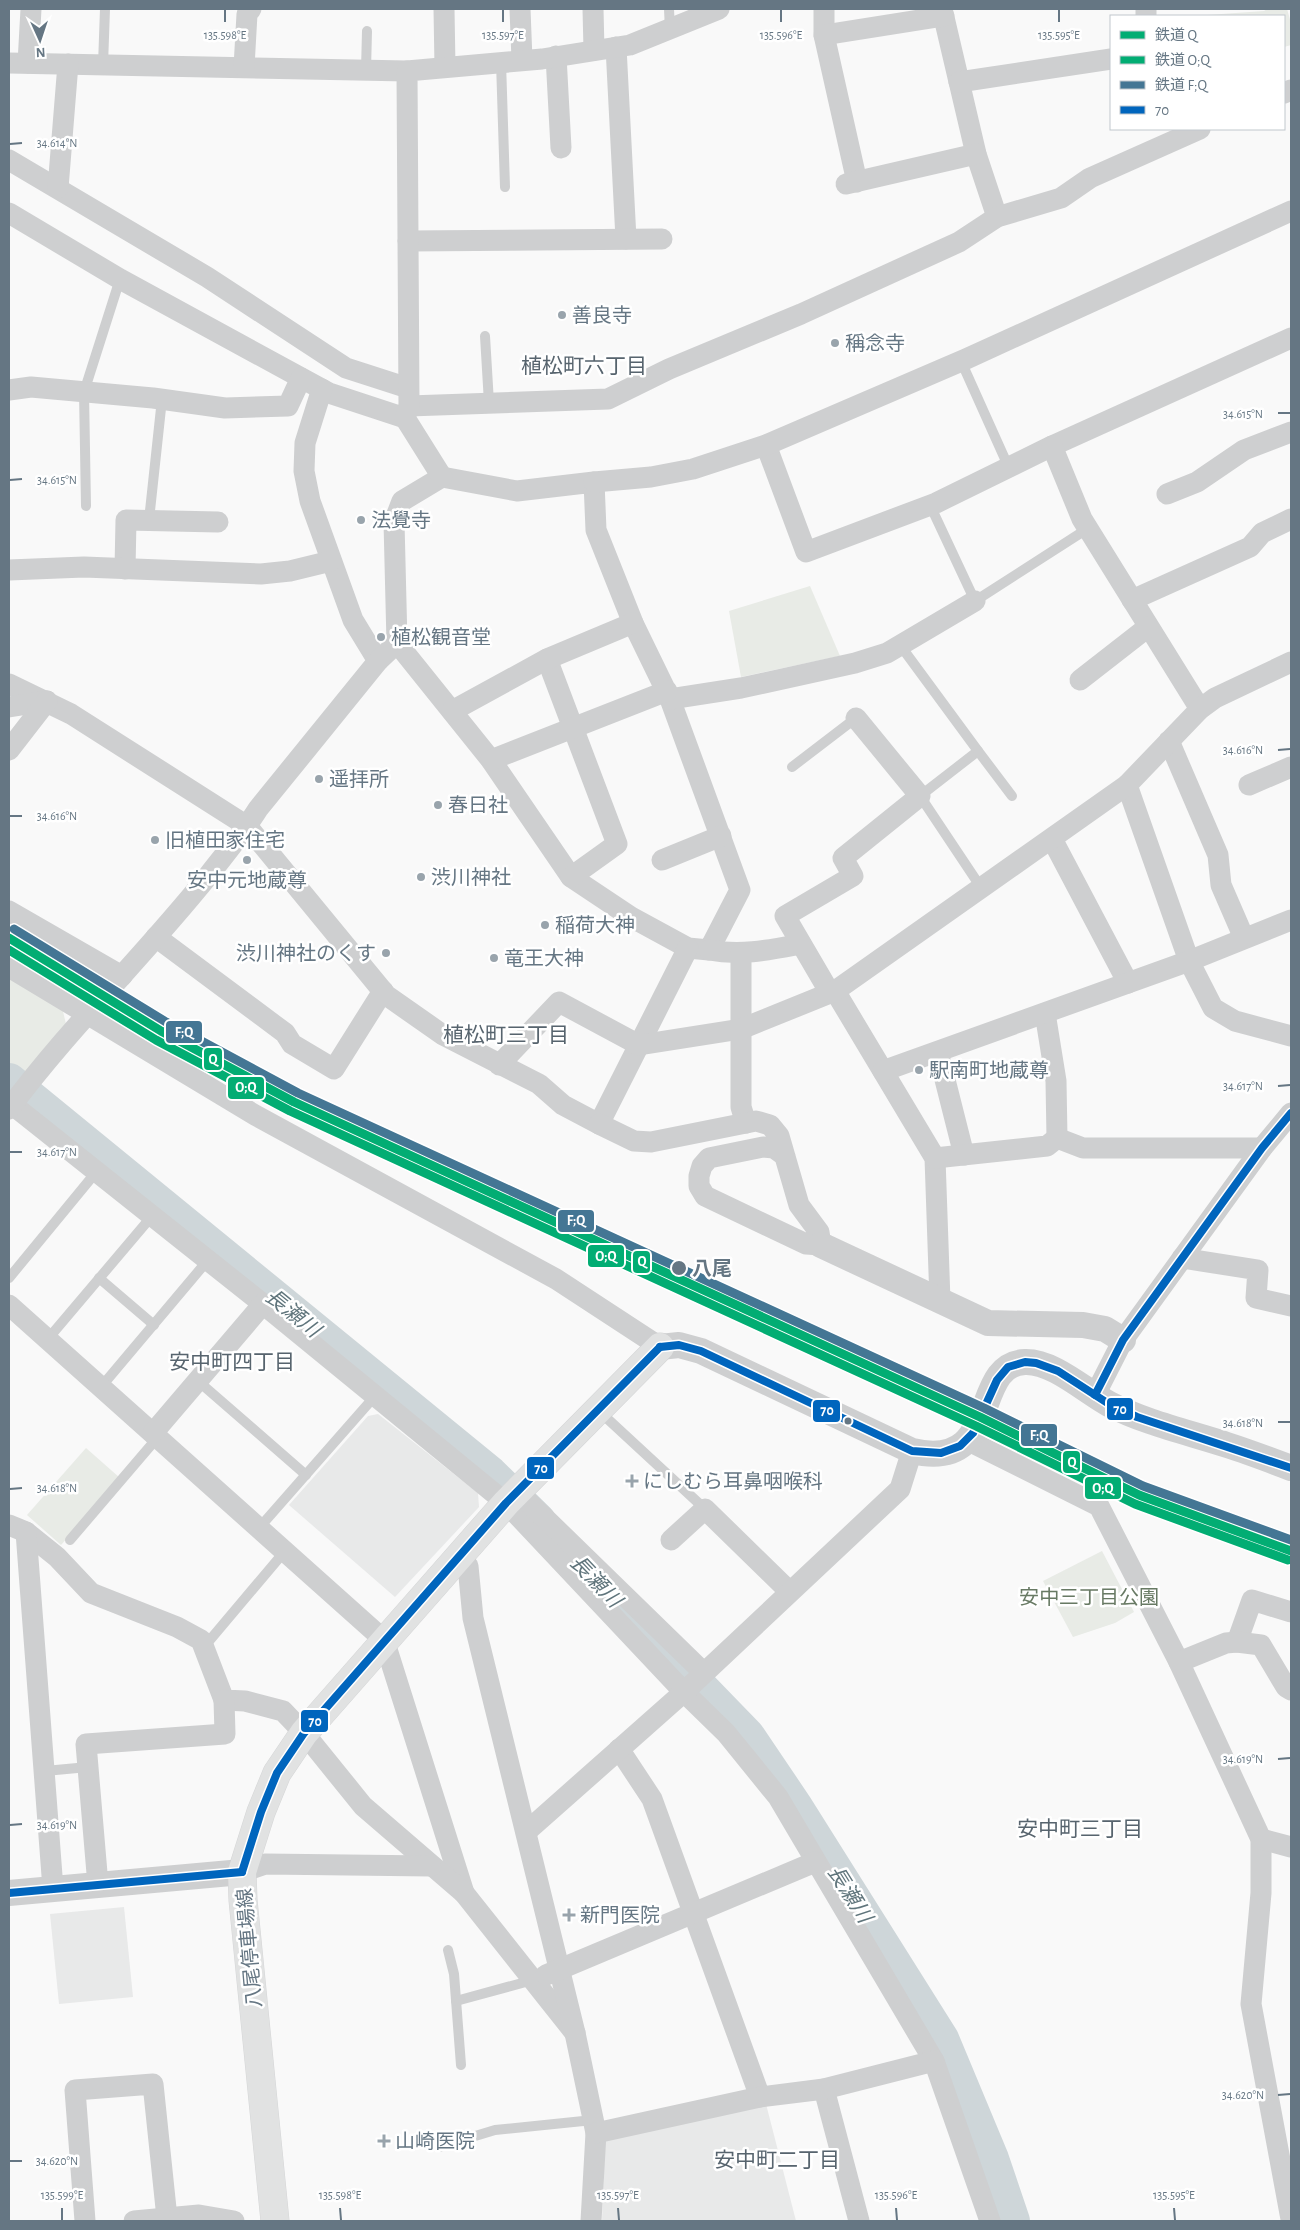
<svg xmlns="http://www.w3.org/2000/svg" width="1300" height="2230" font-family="'Alegreya Sans','Noto Sans JP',sans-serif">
	<rect width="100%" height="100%" fill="#f9f9f9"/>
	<!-- built -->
	<g fill="#e8e9e9">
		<path d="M378 1414 478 1493 479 1507 395 1597 289 1505 368 1416Z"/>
		<path d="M124 1907 133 1997 59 2004 50 1914Z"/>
		<path d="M765 2100 796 2221H602L605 2138Z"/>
	</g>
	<!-- green -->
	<g fill="#e8ebe6">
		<path d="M1267 9H1287L1291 23V45L1284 47V16H1193L1264 11Z"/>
		<path d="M810 586 840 656 741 677 729 611Z"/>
		<path d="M9 974 62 1007 66 1024 20 1083 9 1074Z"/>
		<path d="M86 1448 120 1478 61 1545 27 1515Z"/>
		<path d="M1102 1551 1134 1612 1115 1623 1073 1637 1043 1581Z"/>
	</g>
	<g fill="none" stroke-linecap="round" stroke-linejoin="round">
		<!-- river -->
		<g stroke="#ced6d9" stroke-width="36">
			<path d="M9 1081 490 1474 538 1521"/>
			<path d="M591 1575 747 1736 795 1807 941 2039 991 2159 1012 2221"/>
		</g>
		<defs>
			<path id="secondary" d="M275 2221 243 1900 242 1872 261 1812 277 1773 304 1733 506 1503 660 1347"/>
		</defs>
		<!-- secondary casing -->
		<use href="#secondary" stroke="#d5d6d7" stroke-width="29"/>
		<!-- service -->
		<g stroke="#cecfd0" stroke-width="10">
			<path d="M669 9 670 30"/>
			<path d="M501 62 505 187"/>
			<path d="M103 65 105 9"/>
			<path d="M366 70 367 31"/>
			<path d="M485 336 489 403"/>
			<path d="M961 361 1009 468"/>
			<path d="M930 505 975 601 1087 529"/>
			<path d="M86 506 84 392 120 279"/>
			<path d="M149 520 162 399"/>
			<path d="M900 645 978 751 920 796 982 889"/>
			<path d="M978 751 1012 796"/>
			<path d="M792 767 856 718"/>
			<path d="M9 1278 97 1171"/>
			<path d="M99 1278 154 1325"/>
			<path d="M47 1340 152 1216"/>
			<path d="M198 1381 306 1475"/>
			<path d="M101 1387 208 1260"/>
			<path d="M599 1411 705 1509"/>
			<path d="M259 1528 375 1396"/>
			<path d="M70 1540 158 1437"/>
			<path d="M204 1647 285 1551"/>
			<path d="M45 1771 88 1767"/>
			<path d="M448 1950 454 1974 461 2065"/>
			<path d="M456 2001 533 1980"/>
			<path d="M439 2147 495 2130 593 2120"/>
		</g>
		<!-- minor -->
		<g stroke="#cecfd0" stroke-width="21">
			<path d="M444 9 445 67"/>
			<path d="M520 9 522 60"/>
			<path d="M593 9 594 50"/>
			<path d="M824 9V35L857 182"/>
			<path d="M942 9 976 154 997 217"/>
			<path d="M1146 9V16"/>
			<path d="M824 35 944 16"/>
			<path d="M616 47 626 239"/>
			<path d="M556 56 561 148"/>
			<path d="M9 63 407 71"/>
			<path d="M28 63 31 9"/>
			<path d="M244 67 247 14 251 9"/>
			<path d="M959 82 1111 59"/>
			<path d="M1284 93 1291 90"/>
			<path d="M9 160 207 277 346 368 408 388"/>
			<path d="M846 184 976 154"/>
			<path d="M58 188 68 64"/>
			<path d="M9 213 120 279 329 393 405 418"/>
			<path d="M408 241 662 239"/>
			<path d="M322 389 305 443 304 471 310 501 353 620 378 661"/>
			<path d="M9 390 31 387 153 398 225 408 288 406 301 378"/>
			<path d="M409 406 608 399 669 369 801 314 959 242 997 217 1061 198 1090 178 1200 129"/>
			<path d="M766 445 806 552 936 503 1052 446 1291 338"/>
			<path d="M1052 446 1082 519 1200 709"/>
			<path d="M442 477 517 491 594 482 596 530 633 623 670 699 740 890 709 950 688 948 631 917 571 877 491 760 397 643 394 522 402 501Z"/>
			<path d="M442 477 405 418 409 406 407 71 542 59 630 45 719 9"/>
			<path d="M594 482 651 477 693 469 766 445 966 359 1291 211"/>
			<path d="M1167 494 1197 482 1244 450 1291 432"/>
			<path d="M125 569 126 520 218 522"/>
			<path d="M9 570 84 567 261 574 290 571 331 561"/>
			<path d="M1132 600 1250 547 1262 533 1291 519"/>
			<path d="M547 659 617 844 571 877"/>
			<path d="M1080 680 1148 627"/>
			<path d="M9 684 71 714 247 826 386 995 443 1035 539 1084 563 1105 599 1124 688 948"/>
			<path d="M670 699 741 688 855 663 887 653 975 601"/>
			<path d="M9 707 47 701"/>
			<path d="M452 711 547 659 633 623"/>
			<path d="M1169 741 1218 855 1221 885 1244 938"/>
			<path d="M9 750 47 701"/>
			<path d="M491 760 667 691"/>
			<path d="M1127 785 1189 961 1213 1008 1235 1021 1291 1036"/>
			<path d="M1249 785 1291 767"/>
			<path d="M1052 839 1128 983"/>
			<path d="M662 860 721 836"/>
			<path d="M9 911 122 976"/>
			<path d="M156 937 285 1033 292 1044 334 1069 383 991"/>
			<path d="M709 950C741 956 769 950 801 944"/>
			<path d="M741 953V1107L746 1123"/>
			<path d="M9 967 255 1115 556 1279 660 1347"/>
			<path d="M835 991 935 1158 940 1301"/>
			<path d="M830 993 785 916 853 876 843 858 920 796 856 718"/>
			<path d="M1045 1013 1056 1081 1057 1138"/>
			<path d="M938 1052 964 1155"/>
			<path d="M499 1065 559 1002 639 1045 741 1029 835 991 1127 785 1200 709 1215 698 1291 662"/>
			<path d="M883 1071 1189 961 1291 920"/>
			<path d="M9 1102 263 1304 506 1503 684 1692 726 1733 778 1797 934 2061 990 2221"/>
			<path d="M9 1109C70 1027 144 956 208 876 225 854 243 833 258 809L378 661 397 643"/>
			<path d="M599 1124 634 1141 651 1142 756 1121 770 1125 779 1136 799 1205 819 1232 821 1245 806 1244 705 1196 699 1186V1176L702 1166 709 1158 763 1147 774 1148 785 1156"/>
			<path d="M935 1158 1047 1146 1057 1138 1083 1148H1262"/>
			<path d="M1182 1258 1258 1270 1256 1298 1291 1306"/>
			<path d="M9 1305 384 1640 464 1893"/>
			<path d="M1095 1395 1123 1340 1262 1148 1291 1113"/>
			<path d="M153 1433 263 1304"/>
			<path d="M969 1441 1099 1506 1179 1662 1261 1839V1893L1251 2004 1291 2219"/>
			<path d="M518 1492 704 1673"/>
			<path d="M9 1525 26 1532 57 1557 91 1593 177 1627 201 1640 224 1700 245 1701 283 1711 304 1733 363 1806 464 1893 575 2033"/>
			<path d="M26 1532 53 1889"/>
			<path d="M671 1540 705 1509 789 1591"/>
			<path d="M459 1557 468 1566 473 1618 575 2033 596 2133 591 2221"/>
			<path d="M1237 1642 1252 1600 1291 1612"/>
			<path d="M1179 1662 1226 1643 1237 1642 1261 1645 1286 1687 1291 1690"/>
			<path d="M619 1749 652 1799 760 2097"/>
			<path d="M526 1832 684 1692 900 1489 912 1451"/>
			<path d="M1261 1839 1291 1847"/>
			<path d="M242 1872 265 1864 431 1866"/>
			<path d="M98 1885 86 1744 225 1734 224 1700"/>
			<path d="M546 1975 815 1862"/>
			<path d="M824 2089 859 2221"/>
			<path d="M596 2133 760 2097 824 2089 934 2061"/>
			<path d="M85 2221 75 2090 153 2084 167 2218"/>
			<path d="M134 2221 199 2215 234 2221"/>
		</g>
		<!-- tertiary -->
		<g stroke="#cecfd0" stroke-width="26">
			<path d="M821 1245 988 1323 1083 1325 1105 1329 1123 1340"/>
			<path d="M660 1347 679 1345 701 1351 912 1451C1003 1472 969 1364 1025 1362 1053 1361 1085 1391 1109 1404 1146 1423 1187 1432 1227 1445 1249 1452 1270 1460 1291 1468"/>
			<path d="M9 1893 242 1872"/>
		</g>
		<!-- secondary -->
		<use href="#secondary" stroke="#e1e2e2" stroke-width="28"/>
		<defs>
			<g id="bus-1">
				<path d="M660 1347 679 1345 701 1351 912 1451 941 1453 960 1446 973 1433 997 1380 1008 1367 1025 1362 1036 1363 1058 1371 1109 1404 1137 1417 1291 1468"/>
				<path d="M1095 1395 1123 1340 1262 1148 1291 1113"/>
				<path d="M242 1872 261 1812 277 1773 304 1733 506 1503 660 1347"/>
				<path d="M9 1893 242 1872"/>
			</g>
		</defs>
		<!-- bus-1 casing -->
		<use href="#bus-1" stroke="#fff" stroke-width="11"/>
		<!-- bus-1 -->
		<use href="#bus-1" stroke="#0065bd" stroke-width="8"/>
		<defs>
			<path id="rail-1" d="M9 938 161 1031 294 1102 980 1417 1139 1495 1291 1551"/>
			<path id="rail-2" d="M9 950 156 1040 290 1111 976 1426 1135 1504 1288 1560"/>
			<path id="rail-3" d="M14 929 166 1022 298 1093 984 1408 1143 1486 1291 1540"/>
		</defs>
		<!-- rail-1 casing -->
		<use href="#rail-1" stroke="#fff" stroke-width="12"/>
		<!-- rail-2 casing -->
		<use href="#rail-2" stroke="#fff" stroke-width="12"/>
		<!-- rail-3 casing -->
		<use href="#rail-3" stroke="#fff" stroke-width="12"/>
		<!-- rail-1 -->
		<use href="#rail-1" stroke="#02ad73" stroke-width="9"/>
		<!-- rail-2 -->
		<use href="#rail-2" stroke="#02ad73" stroke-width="9"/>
		<!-- rail-3 -->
		<use href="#rail-3" stroke="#447694" stroke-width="9"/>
	</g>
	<!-- ticks -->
	<path fill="none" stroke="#657683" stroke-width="2" d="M225 10V22M503 10V22M781 10V22M1059 10V22M10 144 22 143M1278 413H1290M10 480 22 479M1278 750 1290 749M10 816H22M1278 1086 1290 1085M10 1152H22M1278 1422H1290M10 1489 22 1488M1278 1759 1290 1758M10 1825 22 1824M1278 2095 1290 2094M10 2161H22M62 2208V2220M340 2208 341 2220M618 2208 619 2220M896 2208 897 2220M1174 2208 1175 2220"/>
	<!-- markers -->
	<g fill="#99a4ac" stroke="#fff" stroke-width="2">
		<circle cx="562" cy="315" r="5"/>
		<circle cx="835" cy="343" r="5"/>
		<circle cx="361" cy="520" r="5"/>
		<circle cx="381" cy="637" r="5"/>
		<circle cx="319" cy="779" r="5"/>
		<circle cx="438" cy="805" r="5"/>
		<circle cx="155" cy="840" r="5"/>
		<circle cx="247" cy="860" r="5"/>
		<circle cx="421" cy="877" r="5"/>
		<circle cx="545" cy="925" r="5"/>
		<circle cx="386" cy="953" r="5"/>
		<circle cx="494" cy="958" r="5"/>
		<circle cx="919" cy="1070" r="5"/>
		<path d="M629.5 1473.5h5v5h5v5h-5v5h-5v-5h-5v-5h5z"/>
		<path d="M566.5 1907.5h5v5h5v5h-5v5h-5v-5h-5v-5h5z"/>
		<path d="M381.5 2133.5h5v5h5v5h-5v5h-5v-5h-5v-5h5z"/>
	</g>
	<g fill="#657683" stroke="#fff" stroke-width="2">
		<circle cx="679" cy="1268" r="8"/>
		<circle cx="848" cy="1421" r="4.5"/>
	</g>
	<g text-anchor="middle" stroke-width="5" stroke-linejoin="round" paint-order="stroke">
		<!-- poi labels -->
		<g font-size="20" fill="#657683" stroke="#fff" text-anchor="start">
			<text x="572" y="322">善良寺</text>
			<text x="845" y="350">稱念寺</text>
			<text x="371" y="527">法覺寺</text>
			<text x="391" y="644">植松観音堂</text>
			<text x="329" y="786">遥拝所</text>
			<text x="448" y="812">春日社</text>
			<text x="165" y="847">旧植田家住宅</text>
			<text x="431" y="884">渋川神社</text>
			<text x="247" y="887" text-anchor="middle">安中元地蔵尊</text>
			<text x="555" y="932">稲荷大神</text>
			<text x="376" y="960" text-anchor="end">渋川神社のくす</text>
			<text x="504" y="965">竜王大神</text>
			<text x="929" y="1077">駅南町地蔵尊</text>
			<text x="643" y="1488">にしむら耳鼻咽喉科</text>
			<text x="580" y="1922">新門医院</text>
			<text x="395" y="2148">山崎医院</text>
		</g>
		<!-- stop labels -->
		<g font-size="20" font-weight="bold" fill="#657683" stroke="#fff" text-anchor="start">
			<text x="692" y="1275">八尾</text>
		</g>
		<!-- park labels -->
		<g font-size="20" fill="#687a64" stroke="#fff">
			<text x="1089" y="1604">安中三丁目公園</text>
		</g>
		<!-- street labels -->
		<g font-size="20" fill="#657683" stroke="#fff">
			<text transform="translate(249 1948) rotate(-95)" y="7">八尾停車場線</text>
		</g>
		<!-- neighbourhood labels -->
		<g font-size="21" fill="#57646e" stroke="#fff">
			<text x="584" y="373">植松町六丁目</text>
			<text x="506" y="1042">植松町三丁目</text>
			<text x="232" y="1369">安中町四丁目</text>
			<text x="1080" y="1836">安中町三丁目</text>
			<text x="777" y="2167">安中町二丁目</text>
		</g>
		<!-- water labels -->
		<g font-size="21" font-style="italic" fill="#60757c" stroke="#fff">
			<text transform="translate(293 1313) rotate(39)" y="7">長瀬川</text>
			<text transform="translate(596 1581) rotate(46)" y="7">長瀬川</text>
			<text transform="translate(850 1894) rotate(58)" y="7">長瀬川</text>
		</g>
	</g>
	<g font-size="12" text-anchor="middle" fill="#657683" stroke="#fff" stroke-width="5" stroke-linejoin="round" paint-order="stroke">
		<text x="225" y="39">135.598°E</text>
		<text x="503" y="39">135.597°E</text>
		<text x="781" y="39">135.596°E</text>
		<text x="1059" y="39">135.595°E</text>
		<text x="57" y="147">34.614°N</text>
		<text x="1243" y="418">34.615°N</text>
		<text x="57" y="484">34.615°N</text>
		<text x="1243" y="754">34.616°N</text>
		<text x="57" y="820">34.616°N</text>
		<text x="1243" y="1090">34.617°N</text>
		<text x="57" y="1156">34.617°N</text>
		<text x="1243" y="1427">34.618°N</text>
		<text x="57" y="1492">34.618°N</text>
		<text x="1243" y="1763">34.619°N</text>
		<text x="57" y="1829">34.619°N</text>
		<text x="1243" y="2099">34.620°N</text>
		<text x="57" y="2165">34.620°N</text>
		<text x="62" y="2199">135.599°E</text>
		<text x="340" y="2199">135.598°E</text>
		<text x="618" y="2199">135.597°E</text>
		<text x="896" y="2199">135.596°E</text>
		<text x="1174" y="2199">135.595°E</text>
	</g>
	<g stroke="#fff" stroke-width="2">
		<rect x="165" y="1020" width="38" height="24" rx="5" fill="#447694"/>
		<rect x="203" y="1047" width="20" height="24" rx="5" fill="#02ad73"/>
		<rect x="227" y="1076" width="38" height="24" rx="5" fill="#02ad73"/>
		<rect x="557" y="1209" width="38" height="24" rx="5" fill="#447694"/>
		<rect x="587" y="1244" width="38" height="24" rx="5" fill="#02ad73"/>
		<rect x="632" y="1250" width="19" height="24" rx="5" fill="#02ad73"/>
		<rect x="1106" y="1397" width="28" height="24" rx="5" fill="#0065bd"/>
		<rect x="812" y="1399" width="29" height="24" rx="5" fill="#0065bd"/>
		<rect x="1020" y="1423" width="38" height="24" rx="5" fill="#447694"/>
		<rect x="1062" y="1450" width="19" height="24" rx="5" fill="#02ad73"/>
		<rect x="526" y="1456" width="29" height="24" rx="5" fill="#0065bd"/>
		<rect x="1084" y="1476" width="38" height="24" rx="5" fill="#02ad73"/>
		<rect x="300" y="1709" width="29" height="24" rx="5" fill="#0065bd"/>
	</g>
	<g font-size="14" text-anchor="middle" font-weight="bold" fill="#fff">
		<text x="184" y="1037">F;Q</text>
		<text x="213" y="1064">Q</text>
		<text x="246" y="1092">O;Q</text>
		<text x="576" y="1225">F;Q</text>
		<text x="606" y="1261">O;Q</text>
		<text x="642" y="1266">Q</text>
		<text x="1120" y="1414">70</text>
		<text x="827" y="1415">70</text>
		<text x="1039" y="1440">F;Q</text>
		<text x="1072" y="1467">Q</text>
		<text x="541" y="1473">70</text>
		<text x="1103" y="1493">O;Q</text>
		<text x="315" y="1726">70</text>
	</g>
	<!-- border -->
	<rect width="1300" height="2230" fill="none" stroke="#657683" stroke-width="20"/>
	<!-- legend -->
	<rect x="1110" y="15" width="175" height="115" fill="#ffffff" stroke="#c1c8cd"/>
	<rect x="1120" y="31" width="25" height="8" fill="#02ad73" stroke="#c1c8cd"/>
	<text x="1155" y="40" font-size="15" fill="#657683">鉄道 Q</text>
	<rect x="1120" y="56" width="25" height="8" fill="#02ad73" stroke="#c1c8cd"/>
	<text x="1155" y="65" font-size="15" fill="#657683">鉄道 O;Q</text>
	<rect x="1120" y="81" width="25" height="8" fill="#447694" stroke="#c1c8cd"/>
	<text x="1155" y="90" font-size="15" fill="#657683">鉄道 F;Q</text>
	<rect x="1120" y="106" width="25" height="8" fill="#0065bd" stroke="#c1c8cd"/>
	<text x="1155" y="115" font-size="15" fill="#657683">70</text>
	<!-- north arrow -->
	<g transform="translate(40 40) rotate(177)" stroke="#ffffff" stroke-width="4" paint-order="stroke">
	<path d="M0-4L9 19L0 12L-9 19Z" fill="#657683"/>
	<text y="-8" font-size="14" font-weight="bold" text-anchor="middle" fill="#657683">N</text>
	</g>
</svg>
